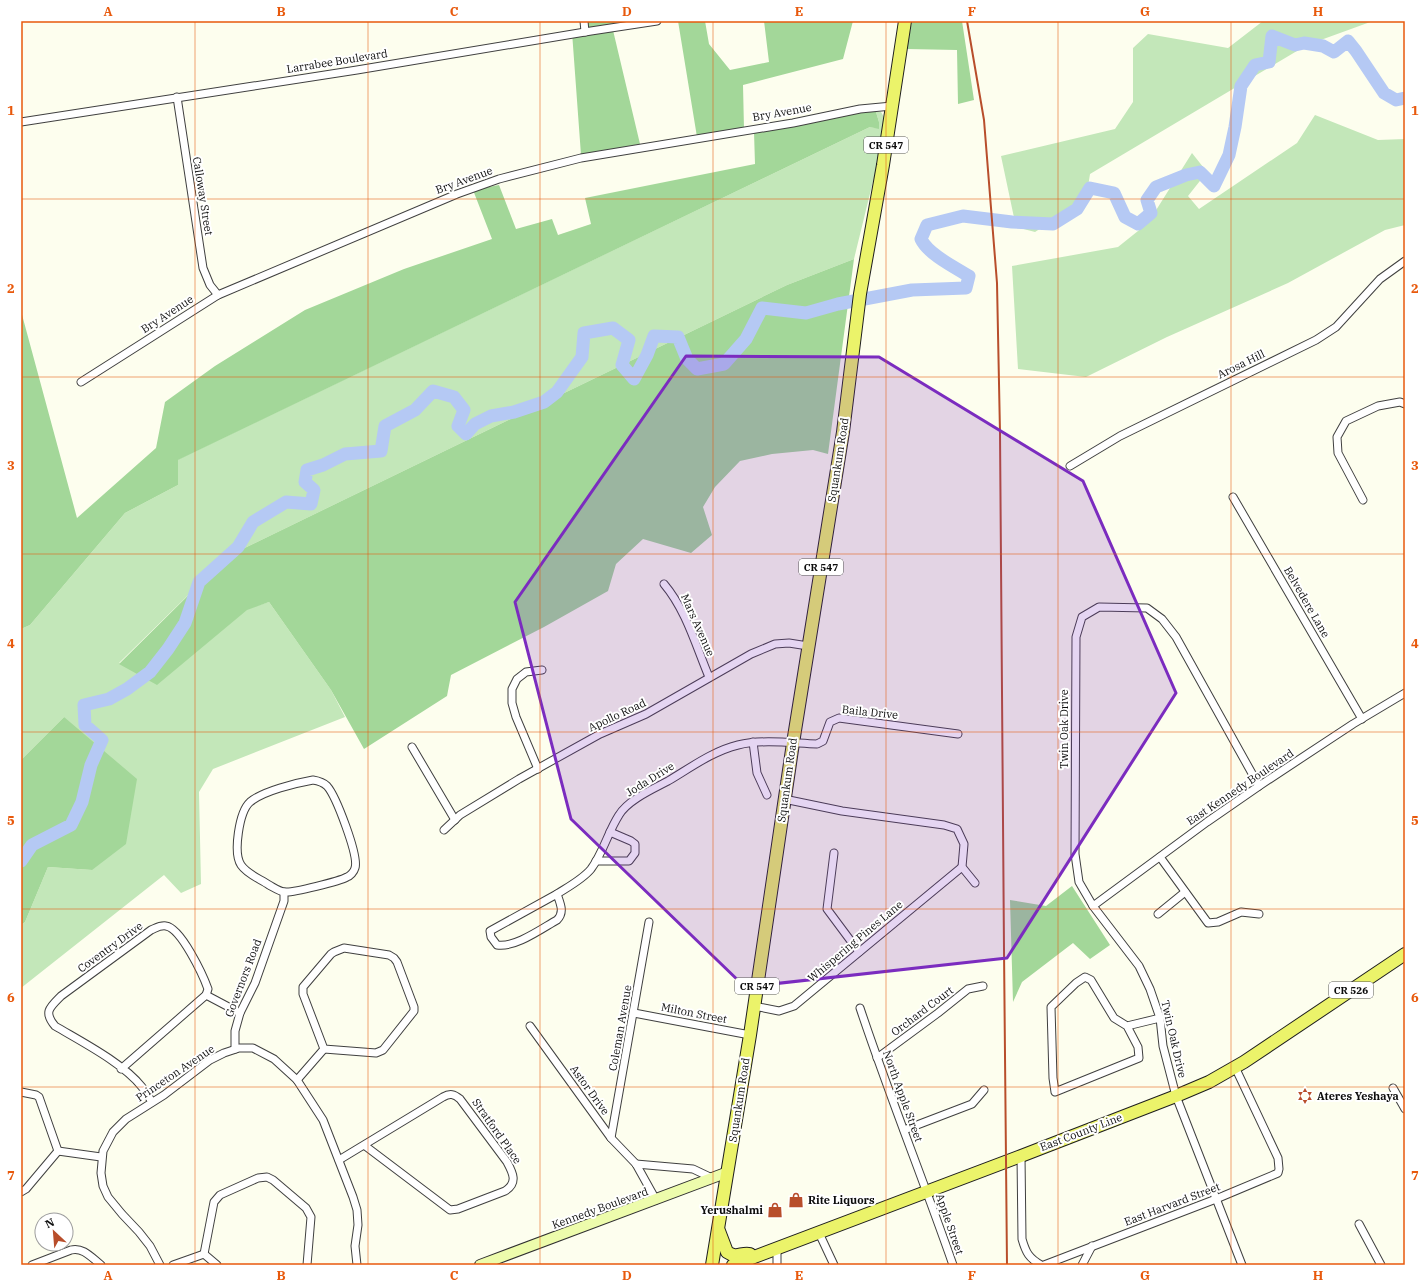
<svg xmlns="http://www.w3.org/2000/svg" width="1426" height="1286" font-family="'IBM Plex Serif',serif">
	<rect width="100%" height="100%" fill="#fdfeee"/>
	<!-- green -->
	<g fill="#c3e7b9">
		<path d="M1263 21H1373L1307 45 1090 174 1086 199 1035 232 1016 227 1001 156 1115 129 1133 102V48L1148 34 1228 48Z"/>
		<path d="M876 112H881L884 117 876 169 854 259 787 285 228 556 119 663 157 684 247 609 269 602 331 690 345 717 213 769 199 792 201 884 181 893 164 875 21 988V925L25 922 48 867 92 870 64 717 21 760V629L30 625 125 513 178 485 177 460 870 127 879 128V122Z"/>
		<path d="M1315 115 1378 140 1405 139V225L1385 230 1288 283 1167 337 1086 377 1018 369 1012 266 1118 247 1148 223 1192 153 1207 172 1188 196 1199 209 1297 143Z"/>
	</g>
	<!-- forest -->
	<g fill="#a3d799">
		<path d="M585 21H641L612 26 640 144 581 155 572 32 586 29Z"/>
		<path d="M678 21H705L709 44 730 70 769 62 764 21H853L843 59 743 85 744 129 697 137Z"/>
		<path d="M912 21H962L974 100 958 104 957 50 907 49Z"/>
		<path d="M860 112H876L879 122V129L870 127 178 460V485L125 513 30 625 21 629V311L77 518 156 448 165 402 215 366 305 310 404 269 492 239 473 190 499 185 516 229 552 219 558 235 591 224 585 198 755 164 754 132Z"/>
		<path d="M854 259 828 454 813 450 772 454 740 461 715 487 703 507 712 535 691 553 643 539 616 564 608 591 544 627 451 675 447 696 364 749 331 690 269 602 247 610 157 685 119 664 228 556 787 285Z"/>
		<path d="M64 717 137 779 126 844 92 870 48 867 25 922 21 925V760Z"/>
		<path d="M1072 886 1110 945 1090 959 1073 943 1022 982 1013 1002 1010 900 1046 906Z"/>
	</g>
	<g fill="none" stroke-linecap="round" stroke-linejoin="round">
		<!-- river -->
		<path stroke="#b5c9f4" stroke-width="13" d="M21 861 32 845 71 825 82 802 91 765 102 740 85 725 84 705 109 699 127 689 150 672 168 649 185 623 199 582 238 547 253 522 286 502 311 504 314 490 305 482 307 470 323 465 345 454 381 451 385 426 415 410 433 391 454 397 464 410 458 426 466 434 475 424 491 416 514 412 544 402 557 392 582 357 584 333 613 328 629 340 622 365 634 379 647 355 654 336 678 337 687 359 697 369 724 364 746 339 762 308 806 313 838 304 912 290 966 288 969 276C954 267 928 254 921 239L927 225 963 216 1012 222 1053 224 1077 209 1090 188 1114 193 1125 217 1138 224 1151 213 1147 200 1156 187 1186 175 1200 172 1214 186 1229 155 1235 127 1241 86 1255 65 1269 62 1272 36 1295 45 1304 43 1323 46 1334 52 1348 41 1356 51 1384 93 1396 100 1405 98"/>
		<defs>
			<g id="street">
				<path d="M584 21 585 32"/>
				<path d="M177 97 203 268 210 285 218 295"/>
				<path d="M21 122 357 70 591 31 657 21"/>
				<path d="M81 382 218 295 457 194 499 179 581 158 793 123 860 109 892 106"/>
				<path d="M1070 466 1120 436 1316 340 1336 327 1380 279 1405 261"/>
				<path d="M1233 497 1362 719"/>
				<path d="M1363 500 1338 453 1337 437 1346 421 1378 406 1400 402 1405 404"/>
				<path d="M664 584C686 610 696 646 709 677"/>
				<path d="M753 742 757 773 767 795"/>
				<path d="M412 747 455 820"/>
				<path d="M538 769 516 717 512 703V689L517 679 526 672 542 670"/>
				<path d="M313 780C319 781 323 782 327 786 336 796 359 856 355 868 354 872 350 876 347 877 340 881 293 893 285 892 280 892 273 887 269 885 260 879 247 874 241 865 233 853 239 812 250 802 263 791 296 783 313 780Z"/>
				<path d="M784 799 842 811 944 825 957 829 964 844 962 867 975 883"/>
				<path d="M444 830 460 815 519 779 600 734 646 714 751 654 775 644 789 643 808 646"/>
				<path d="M834 853 827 909 859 952"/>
				<path d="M1160 857 1208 923 1218 922 1241 912 1259 914"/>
				<path d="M596 861H629L635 853V844L631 841 610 832"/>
				<path d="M557 894C568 887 583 879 591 869 603 853 608 832 619 815 628 800 653 789 668 781 690 768 713 751 738 745 763 739 791 743 817 744L823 741 830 722 839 718 958 734"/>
				<path d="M557 894C560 903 565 912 557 920 541 929 515 948 497 945L491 937 490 931Z"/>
				<path d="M1093 906 1207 822 1259 786 1353 724 1405 693"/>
				<path d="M1158 914 1185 892"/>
				<path d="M344 948 389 955 394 958 397 962 414 1007V1011L383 1050 376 1053 324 1049 303 994V987L331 954 334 952Z"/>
				<path d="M206 995 240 1013"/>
				<path d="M754 1006 779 1011 794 1006 962 867"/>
				<path d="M860 1008C889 1095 923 1179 953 1265"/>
				<path d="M634 1013 750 1035"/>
				<path d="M530 1026 611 1138 636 1164 656 1200"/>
				<path d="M1127 1026 1138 1047 1139 1058 1055 1092 1053 1078 1051 1007 1076 983 1085 977 1091 980 1114 1018 1127 1026 1160 1018"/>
				<path d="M235 1049V1031L240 1013 255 983 284 901V892"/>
				<path d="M877 1058 938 1013 968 989 983 986"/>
				<path d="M121 1069 206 995 208 989C203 975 181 928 166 926 160 925 156 928 151 930L61 996C50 1007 43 1012 55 1026 82 1042 123 1063 142 1087 145 1092 149 1097 152 1102"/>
				<path d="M297 1080 324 1049"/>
				<path d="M1393 1088 1405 1109"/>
				<path d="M21 1092 36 1095 39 1097 58 1151 26 1189 21 1192"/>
				<path d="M904 1130 972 1104 984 1090"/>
				<path d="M611 1138 649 922"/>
				<path d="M58 1151 101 1157"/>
				<path d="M1021 1156 1022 1239C1026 1253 1029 1258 1041 1265"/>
				<path d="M339 1160 443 1097C450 1093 454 1094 460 1099L507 1162C513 1173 518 1183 505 1191L458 1209 450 1210 364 1145"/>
				<path d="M636 1164 693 1169 712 1178"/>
				<path d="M1359 1224 1381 1265"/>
				<path d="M819 1233 834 1265"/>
				<path d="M204 1254 214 1202 220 1195 258 1178 267 1177 273 1180 306 1208 311 1217 307 1265"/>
				<path d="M204 1254 217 1265"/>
				<path d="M32 1265 71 1250C83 1247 91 1257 101 1265"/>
				<path d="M160 1265 150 1246 139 1232 122 1214 108 1197 103 1186 101 1173 103 1151 113 1132 126 1119 164 1095 210 1060 224 1053 239 1048H253L274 1059 297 1080 323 1120 353 1197 357 1210 358 1225 355 1246 357 1265"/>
				<path d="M173 1265 204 1254"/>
				<path d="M777 1265V1248"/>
				<path d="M1044 1265 1216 1199 1278 1173 1279 1169 1278 1158 1235 1067"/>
				<path d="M1082 1265 1092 1246"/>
				<path d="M1242 1265 1176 1096 1163 1046 1160 1018 1150 989 1139 966 1093 906 1079 882 1075 854 1076 637 1082 617 1099 607 1147 608 1162 619 1176 637 1259 786"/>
			</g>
			<path id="secondary" d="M480 1265 728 1172"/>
			<g id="primary">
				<path d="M719 1231 727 1252C737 1259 741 1252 750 1254"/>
				<path d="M712 1265 750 1035 793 743 843 432 860 294 883 165 905 21"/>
				<path d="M733 1265 1021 1156 1176 1096 1209 1082 1244 1062 1405 954"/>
			</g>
		</defs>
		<!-- street casing -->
		<use href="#street" stroke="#404040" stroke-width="9"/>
		<!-- secondary casing -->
		<use href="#secondary" stroke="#2f2f2f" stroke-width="12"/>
		<!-- primary casing -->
		<use href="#primary" stroke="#1e1e1e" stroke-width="14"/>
		<!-- street -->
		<use href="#street" stroke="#fff" stroke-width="7"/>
		<!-- secondary -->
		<use href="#secondary" stroke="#edfcac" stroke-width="10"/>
		<!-- primary -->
		<use href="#primary" stroke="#ebf36a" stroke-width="12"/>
		<!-- rail -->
		<path stroke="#b84e2b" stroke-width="2" d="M967 21 984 120 997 283 1000 433 1004 950 1007 1265"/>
	</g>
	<!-- marked area -->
	<path fill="#7b2cbf" fill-opacity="0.2" stroke="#7b2cbf" stroke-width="3" stroke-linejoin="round" d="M686 356 879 357 1083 481 1176 693 1007 958 745 987 571 819 515 602Z"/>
	<!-- grid -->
	<path fill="none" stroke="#e8590c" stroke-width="1" stroke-opacity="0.55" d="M195 21V1265M368 21V1265M540 21V1265M713 21V1265M886 21V1265M1058 21V1265M1231 21V1265M21 199H1405M21 377H1405M21 554H1405M21 732H1405M21 909H1405M21 1087H1405"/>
	<!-- icons -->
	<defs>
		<symbol id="synagogue-bare" viewBox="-9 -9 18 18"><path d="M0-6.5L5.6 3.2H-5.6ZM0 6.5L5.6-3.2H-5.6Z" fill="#b84e2b" stroke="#fff" stroke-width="2.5" paint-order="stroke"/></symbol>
		<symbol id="shop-bare" viewBox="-9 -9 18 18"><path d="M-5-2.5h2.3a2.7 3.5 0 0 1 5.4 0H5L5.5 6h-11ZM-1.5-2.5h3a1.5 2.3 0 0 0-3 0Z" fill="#b84e2b" stroke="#fff" stroke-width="2.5" paint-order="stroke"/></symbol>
	</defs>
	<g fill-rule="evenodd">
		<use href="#synagogue-bare" x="1294" y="1085" width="22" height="22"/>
		<use href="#shop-bare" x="785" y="1189" width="22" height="22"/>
		<use href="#shop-bare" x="764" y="1199" width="22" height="22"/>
	</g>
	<g text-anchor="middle" stroke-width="4" stroke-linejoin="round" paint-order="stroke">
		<!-- shield labels -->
		<g fill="#fff" stroke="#565656" stroke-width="1">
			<rect x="864" y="137" width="44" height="16" rx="3"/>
			<rect x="799" y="559" width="44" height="16" rx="3"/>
			<rect x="735" y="978" width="44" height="16" rx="3"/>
			<rect x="1329" y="982" width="44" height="16" rx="3"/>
		</g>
		<g font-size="10" font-weight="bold" fill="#0d0d0d">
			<text x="886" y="149">CR 547</text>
			<text x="821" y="571">CR 547</text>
			<text x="757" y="990">CR 547</text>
			<text x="1351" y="994">CR 526</text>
		</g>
		<!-- street labels -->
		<g font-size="11" fill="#0d0d0d" stroke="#fff">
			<text transform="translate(337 61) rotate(-9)" y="4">Larrabee Boulevard</text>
			<text transform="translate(782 112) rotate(-10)" y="4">Bry Avenue</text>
			<text transform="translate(464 180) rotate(-20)" y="4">Bry Avenue</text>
			<text transform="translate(203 196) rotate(81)" y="4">Calloway Street</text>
			<text transform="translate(167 314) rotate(-33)" y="4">Bry Avenue</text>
			<text transform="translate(1241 364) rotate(-26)" y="4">Arosa Hill</text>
			<text transform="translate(838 460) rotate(-81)" y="4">Squankum Road</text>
			<text transform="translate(1307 602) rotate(60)" y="4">Belvedere Lane</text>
			<text transform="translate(698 625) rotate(66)" y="4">Mars Avenue</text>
			<text transform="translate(870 712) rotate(6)" y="4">Baila Drive</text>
			<text transform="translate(617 715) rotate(-25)" y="4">Apollo Road</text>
			<text transform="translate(1064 729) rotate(-90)" y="4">Twin Oak Drive</text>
			<text transform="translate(650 779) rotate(-32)" y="4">Joda Drive</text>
			<text transform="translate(787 780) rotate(-82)" y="4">Squankum Road</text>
			<text transform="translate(1240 787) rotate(-34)" y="4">East Kennedy Boulevard</text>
			<text transform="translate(855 941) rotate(-40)" y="4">Whispering Pines Lane</text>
			<text transform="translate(110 947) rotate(-36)" y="4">Coventry Drive</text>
			<text transform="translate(243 978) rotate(-69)" y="4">Governors Road</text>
			<text transform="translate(922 1011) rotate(-37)" y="4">Orchard Court</text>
			<text transform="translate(694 1013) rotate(11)" y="4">Milton Street</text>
			<text transform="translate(620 1028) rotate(-80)" y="4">Coleman Avenue</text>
			<text transform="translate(1174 1039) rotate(77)" y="4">Twin Oak Drive</text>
			<text transform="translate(175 1073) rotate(-34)" y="4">Princeton Avenue</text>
			<text transform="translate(590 1090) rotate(54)" y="4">Astor Drive</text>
			<text transform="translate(903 1096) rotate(70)" y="4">North Apple Street</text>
			<text transform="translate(739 1100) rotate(-81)" y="4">Squankum Road</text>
			<text transform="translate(497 1131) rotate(55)" y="4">Stratford Place</text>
			<text transform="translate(1081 1132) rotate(-21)" y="4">East County Line</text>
			<text transform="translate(1172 1204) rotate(-21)" y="4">East Harvard Street</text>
			<text transform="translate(600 1208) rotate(-20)" y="4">Kennedy Boulevard</text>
			<text transform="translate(950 1224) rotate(71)" y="4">Apple Street</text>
		</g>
		<!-- poi labels -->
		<g font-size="11" font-weight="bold" fill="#0d0d0d" stroke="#fff" text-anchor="start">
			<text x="1317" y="1100">Ateres Yeshaya</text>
			<text x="808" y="1204">Rite Liquors</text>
			<text x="763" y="1214" text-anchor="end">Yerushalmi</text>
		</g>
	</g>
	<!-- border -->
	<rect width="1426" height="1286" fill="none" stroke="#ffffff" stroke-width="44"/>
	<!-- north arrow -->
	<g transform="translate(54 1232) rotate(334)"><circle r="19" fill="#ffffff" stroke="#9e9e9e"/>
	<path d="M0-3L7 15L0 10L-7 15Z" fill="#b84e2b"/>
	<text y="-6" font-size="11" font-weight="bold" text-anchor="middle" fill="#0d0d0d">N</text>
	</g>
	<rect x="22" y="22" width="1382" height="1242" fill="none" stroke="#e8590c" stroke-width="1.5"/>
	<g font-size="13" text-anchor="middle" font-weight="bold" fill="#e8590c">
		<text x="108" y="16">A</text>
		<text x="281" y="16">B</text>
		<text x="454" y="16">C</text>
		<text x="627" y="16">D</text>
		<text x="799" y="16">E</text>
		<text x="972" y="16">F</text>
		<text x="1145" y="16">G</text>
		<text x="1318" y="16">H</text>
		<text x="11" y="115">1</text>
		<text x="1415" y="115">1</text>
		<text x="11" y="293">2</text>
		<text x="1415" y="293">2</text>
		<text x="11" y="470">3</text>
		<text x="1415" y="470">3</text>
		<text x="11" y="648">4</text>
		<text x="1415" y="648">4</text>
		<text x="11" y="825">5</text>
		<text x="1415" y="825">5</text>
		<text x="11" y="1002">6</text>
		<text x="1415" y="1002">6</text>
		<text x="11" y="1180">7</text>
		<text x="1415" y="1180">7</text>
		<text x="108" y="1280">A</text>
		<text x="281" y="1280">B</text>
		<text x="454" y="1280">C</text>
		<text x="627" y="1280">D</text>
		<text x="799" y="1280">E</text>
		<text x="972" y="1280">F</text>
		<text x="1145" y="1280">G</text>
		<text x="1318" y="1280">H</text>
	</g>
</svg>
